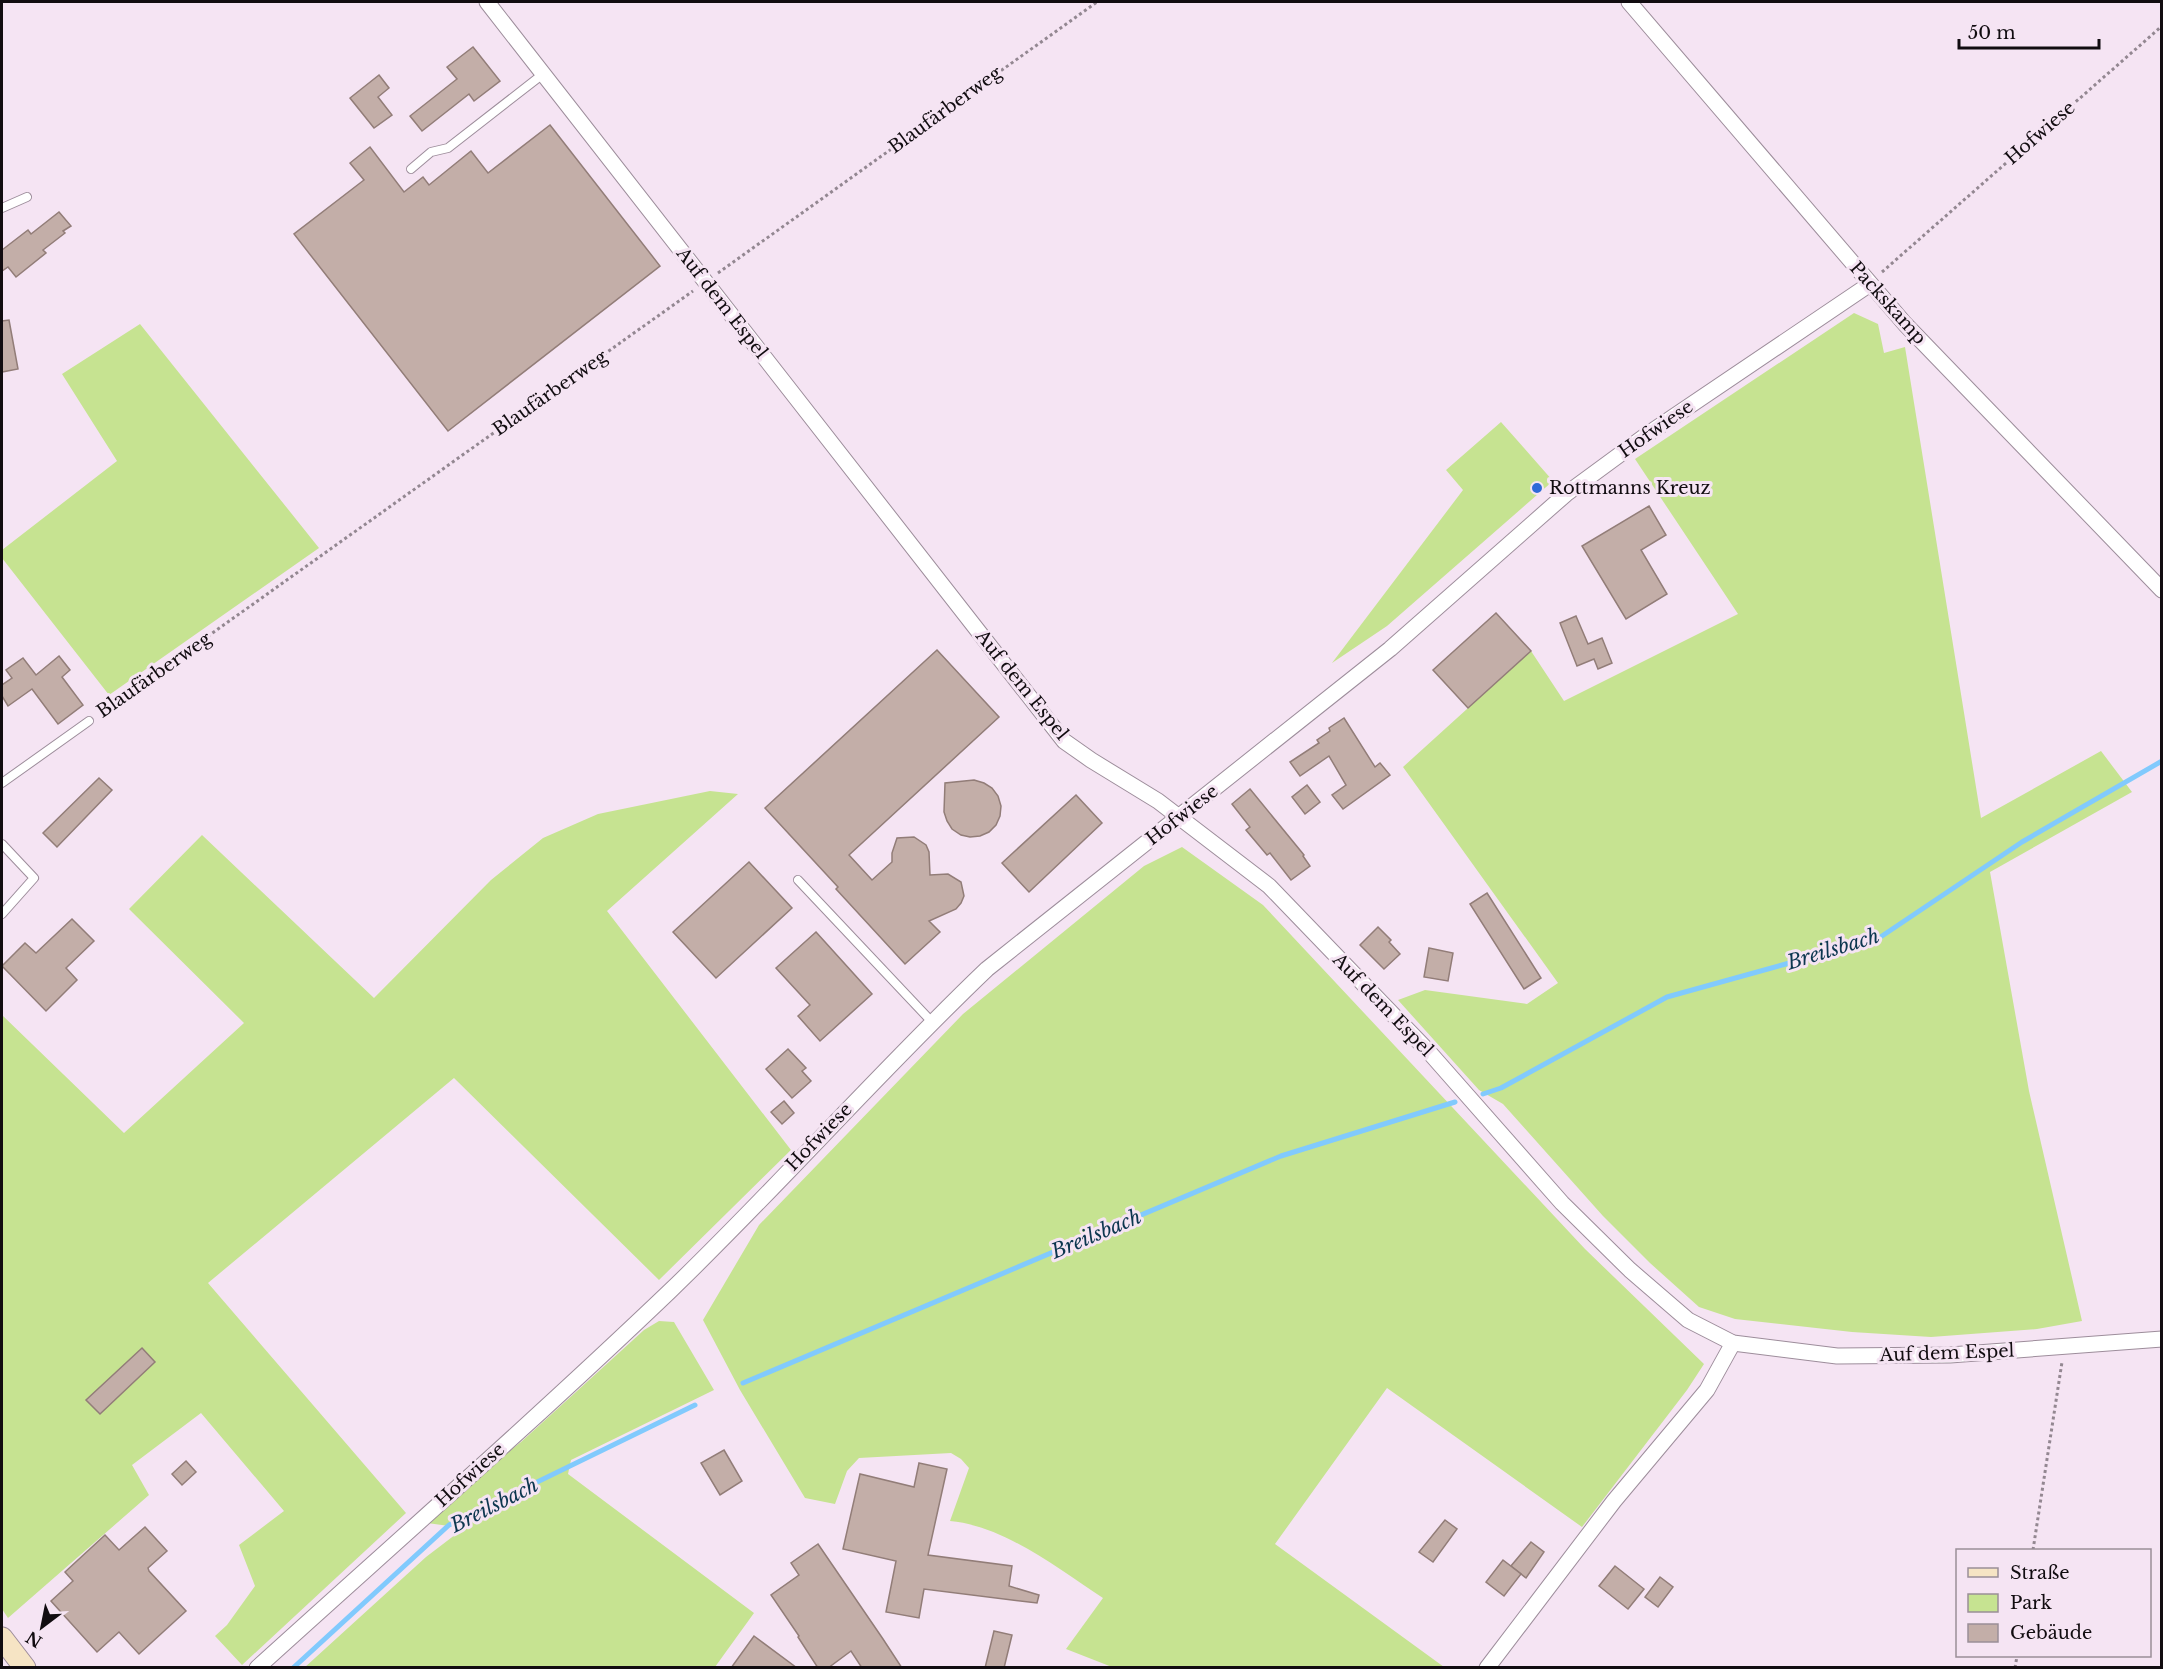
<svg xmlns="http://www.w3.org/2000/svg" width="2163" height="1669" font-family="'Libre Baskerville',serif">
	<rect width="100%" height="100%" fill="#f5e4f3"/>
	<!-- green -->
	<g fill="#c6e391">
		<path d="M1854 313 1878 324 1884 353 1905 347 1981 818 2101 751 2132 792 1990 872 2029 1091 2082 1321 2037 1329 1931 1337 1852 1332 1735 1319 1699 1307 1650 1263 1603 1216 1503 1104 1479 1090 1398 1000 1425 990 1527 1004 1558 983 1403 767 1531 651 1564 701 1738 614 1635 459Z"/>
		<path d="M140 324 319 548 109 695 2 558V550L117 461 62 374Z"/>
		<path d="M1501 422 1553 481 1387 626 1332 663 1463 490 1446 470Z"/>
		<path d="M710 791 738 794 607 911 791 1150 659 1280 454 1078 208 1283 406 1513 242 1665 215 1636 227 1625 255 1586 239 1545 284 1511 201 1413 132 1465 149 1495 8 1618 2 1609V1015L124 1133 244 1023 129 909 202 835 374 998 491 880 543 838 598 814Z"/>
		<path d="M1182 847 1263 905 1585 1249 1704 1364 1687 1390 1582 1527 1387 1388 1275 1544 1444 1667H1112L1066 1649 1103 1598C1058 1569 1005 1526 950 1521L969 1468 961 1459 951 1453 859 1458 847 1471 835 1504 805 1498 740 1390 703 1320 759 1225 963 1014 1144 866Z"/>
		<path d="M659 1321 674 1322 714 1390 571 1460 568 1474 754 1613 715 1667 304 1668 426 1557 464 1528 427 1523 479 1474 521 1442 644 1330Z"/>
	</g>
	<g fill="none" stroke-linecap="round" stroke-linejoin="round">
		<!-- stream -->
		<g stroke="#81cafd" stroke-width="5">
			<path d="M1483 1094 1501 1088 1667 997 1879 938 2022 842 2162 761"/>
			<path d="M743 1383 1281 1156 1455 1102"/>
			<path d="M293 1668 449 1525 695 1405"/>
		</g>
	</g>
	<!-- building -->
	<g fill="#c3aea8" stroke="#927d78" stroke-width="1.5">
		<path d="M473 47 500 81 474 101 469 94 422 131 410 116 457 79 447 67Z"/>
		<path d="M379 75 389 88 378 97 392 115 374 128 350 98Z"/>
		<path d="M550 125 660 266 448 431 294 234 364 180 350 163 370 147 404 192 423 177 429 185 471 151 488 173Z"/>
		<path d="M59 212 71 226 63 231 65 233 43 250 46 253 16 277 8 267 2 271V250L28 230 31 234Z"/>
		<path d="M9 320 18 369 2 372V321Z"/>
		<path d="M1649 506 1666 535 1641 550 1667 594 1626 619 1582 546Z"/>
		<path d="M1496 613 1531 651 1468 708 1433 670Z"/>
		<path d="M1576 616 1588 644 1602 638 1612 663 1598 669 1594 659 1577 666 1560 623Z"/>
		<path d="M937 650 999 717 849 855 872 880 892 862V853L897 838 914 837 926 845 929 852 930 875 948 874 961 882 964 896 961 903 956 909 929 921 940 932 905 964 836 889 838 887 765 808Z"/>
		<path d="M59 656 70 670 62 677 83 705 58 724 32 689 8 706 2 696V685L12 678 6 670 23 658 36 675Z"/>
		<path d="M1344 718 1375 767 1380 763 1390 775 1343 809 1332 795 1346 785 1329 756 1300 776 1290 762 1319 743 1317 740 1330 731 1329 728Z"/>
		<path d="M99 778 112 790 57 847 43 833Z"/>
		<path d="M974 780 984 783 992 788 998 796 1001 806 1000 816 996 825 989 832 980 836 970 837 961 835 952 829 947 821 944 812 945 783Z"/>
		<path d="M1307 785 1320 802 1305 814 1292 797Z"/>
		<path d="M1250 789 1304 855 1303 856 1310 866 1291 880 1270 853 1267 855 1246 830 1250 827 1232 804Z"/>
		<path d="M1076 795 1102 823 1029 892 1002 863Z"/>
		<path d="M749 862 792 908 716 978 673 932Z"/>
		<path d="M1487 893 1541 978 1524 989 1470 904Z"/>
		<path d="M72 919 94 941 66 968 77 980 46 1011 2 966 25 943 36 953Z"/>
		<path d="M1378 927 1391 940 1389 942 1400 954 1384 969 1360 945Z"/>
		<path d="M816 932 872 994 820 1041 798 1016 810 1005 776 968Z"/>
		<path d="M1429 948 1453 953 1448 981 1424 977Z"/>
		<path d="M788 1049 806 1068 802 1071 811 1081 792 1098 766 1069Z"/>
		<path d="M784 1101 794 1113 782 1124 771 1112Z"/>
		<path d="M142 1348 155 1362 100 1414 86 1400Z"/>
		<path d="M724 1450 742 1481 720 1495 701 1463Z"/>
		<path d="M186 1461 196 1472 182 1485 172 1474Z"/>
		<path d="M919 1463 947 1469 928 1555 1012 1566 1009 1586 1039 1595 1037 1603 924 1589 919 1618 886 1612 896 1561 843 1549 860 1474 914 1487Z"/>
		<path d="M1445 1520 1457 1529 1433 1562 1419 1552Z"/>
		<path d="M145 1527 167 1551 148 1568 149 1571 186 1611 139 1654 119 1632 97 1652 51 1601 73 1581 65 1572 105 1535 119 1550Z"/>
		<path d="M1531 1542 1544 1552 1526 1578 1511 1566Z"/>
		<path d="M818 1544 883 1639 902 1668H862L851 1651 828 1668H818L798 1637 799 1636 771 1595 799 1575 791 1563Z"/>
		<path d="M1503 1560 1521 1574 1504 1596 1486 1582Z"/>
		<path d="M1615 1566 1644 1589 1628 1609 1599 1586Z"/>
		<path d="M1660 1577 1673 1587 1658 1607 1645 1597Z"/>
		<path d="M994 1631 1012 1635 1004 1668H985Z"/>
		<path d="M754 1636 797 1668H731Z"/>
	</g>
	<g fill="none" stroke-linecap="round" stroke-linejoin="round">
		<defs>
			<g id="lane">
				<path d="M411 169 431 152 448 148 543 74"/>
				<path d="M2 208 27 197"/>
				<path d="M2 783 89 721"/>
				<path d="M2 844 34 878 2 914"/>
				<path d="M798 880 932 1022"/>
			</g>
			<g id="street">
				<path d="M487 2 1064 741 1091 760 1158 801 1269 886 1429 1052 1562 1203 1630 1270 1688 1320 1733 1343 1837 1356 1950 1355 2162 1339"/>
				<path d="M1629 2 1905 324 2162 590"/>
				<path d="M257 1668C395 1543 535 1420 670 1291 778 1187 878 1073 987 969L1390 649 1566 494 1645 436 1870 284"/>
				<path d="M1487 1668 1614 1501 1707 1390 1733 1343"/>
			</g>
			<path id="secondary" d="M2 1638 25 1668"/>
		</defs>
		<!-- lane casing -->
		<use href="#lane" stroke="#9d8d9b" stroke-width="10"/>
		<!-- street casing -->
		<use href="#street" stroke="#9d8d9b" stroke-width="17"/>
		<!-- secondary casing -->
		<use href="#secondary" stroke="#9d8d9b" stroke-width="23"/>
		<!-- path -->
		<g stroke="#938791" stroke-width="3" stroke-dasharray="3 3" stroke-linecap="butt">
			<path d="M1882 272 2162 26"/>
			<path d="M718 273 1097 2"/>
			<path d="M100 713 693 291"/>
			<path d="M2033 1550 2062 1362"/>
			<path d="M2015 1668 2017 1656"/>
		</g>
		<!-- lane -->
		<use href="#lane" stroke="#fff" stroke-width="8"/>
		<!-- street -->
		<use href="#street" stroke="#fff" stroke-width="15"/>
		<!-- secondary -->
		<use href="#secondary" stroke="#f6e4c4" stroke-width="21"/>
	</g>
	<!-- markers -->
	<circle fill="#2e6ad8" stroke="#f5e4f3" stroke-width="2" cx="1537" cy="488" r="6"/>
	<g text-anchor="middle" stroke-width="6" stroke-linejoin="round" paint-order="stroke">
		<!-- street labels -->
		<g font-size="18" fill="#110c10" stroke="#f5e4f3">
			<text transform="translate(945 110) rotate(-36)" y="6">Blaufärberweg</text>
			<text transform="translate(2040 133) rotate(-41)" y="6">Hofwiese</text>
			<text transform="translate(722 303) rotate(52)" y="6">Auf dem Espel</text>
			<text transform="translate(1888 303) rotate(48)" y="6">Packskamp</text>
			<text transform="translate(550 393) rotate(-35)" y="6">Blaufärberweg</text>
			<text transform="translate(1656 429) rotate(-35)" y="6">Hofwiese</text>
			<text transform="translate(154 675) rotate(-35)" y="6">Blaufärberweg</text>
			<text transform="translate(1022 685) rotate(51)" y="6">Auf dem Espel</text>
			<text transform="translate(1182 815) rotate(-38)" y="6">Hofwiese</text>
			<text transform="translate(1383 1005) rotate(46)" y="6">Auf dem Espel</text>
			<text transform="translate(819 1137) rotate(-46)" y="6">Hofwiese</text>
			<text transform="translate(1947 1353) rotate(-2)" y="6">Auf dem Espel</text>
			<text transform="translate(470 1475) rotate(-42)" y="6">Hofwiese</text>
		</g>
		<!-- poi labels -->
		<g font-size="18" fill="#110c10" stroke="#f5e4f3" text-anchor="start">
			<text x="1549" y="494">Rottmanns Kreuz</text>
		</g>
		<!-- water labels -->
		<g font-size="20" font-style="italic" fill="#0c364f" stroke="#f5e4f3">
			<text transform="translate(1833 949) rotate(-17)" y="7">Breilsbach</text>
			<text transform="translate(1096 1234) rotate(-23)" y="7">Breilsbach</text>
			<text transform="translate(494 1505) rotate(-27)" y="7">Breilsbach</text>
		</g>
	</g>
	<!-- border -->
	<rect width="2163" height="1669" fill="none" stroke="#110c10" stroke-width="6"/>
	<!-- legend -->
	<rect x="1956" y="1549" width="195" height="108" fill="#f5e4f3" stroke="#9a8e98" stroke-width="1.5"/>
	<rect x="1968" y="1568" width="30" height="9" fill="#f6e4c4" stroke="#9a8e98" stroke-width="1.5"/>
	<text x="2010" y="1579" font-size="18" fill="#110c10">Straße</text>
	<rect x="1968" y="1594" width="30" height="18" fill="#c6e391" stroke="#9a8e98" stroke-width="1.5"/>
	<text x="2010" y="1609" font-size="18" fill="#110c10">Park</text>
	<rect x="1968" y="1624" width="30" height="18" fill="#c3aea8" stroke="#9a8e98" stroke-width="1.5"/>
	<text x="2010" y="1639" font-size="18" fill="#110c10">Gebäude</text>
	<!-- north arrow -->
	<g transform="translate(42 1627) rotate(212)" stroke="#f5e4f3" stroke-width="4.5" paint-order="stroke">
	<path d="M0-4.5L10 22L0 15L-10 22Z" fill="#110c10"/>
	<text y="-9" font-size="16" font-weight="bold" text-anchor="middle" fill="#110c10">N</text>
	</g>
	<!-- scale -->
	<path d="M1959 39v9h140v-9" fill="none" stroke="#110c10" stroke-width="3"/>
	<text x="1968" y="39" font-size="18" fill="#110c10" stroke="#f5e4f3" stroke-width="4.5" paint-order="stroke">50 m</text>
</svg>
